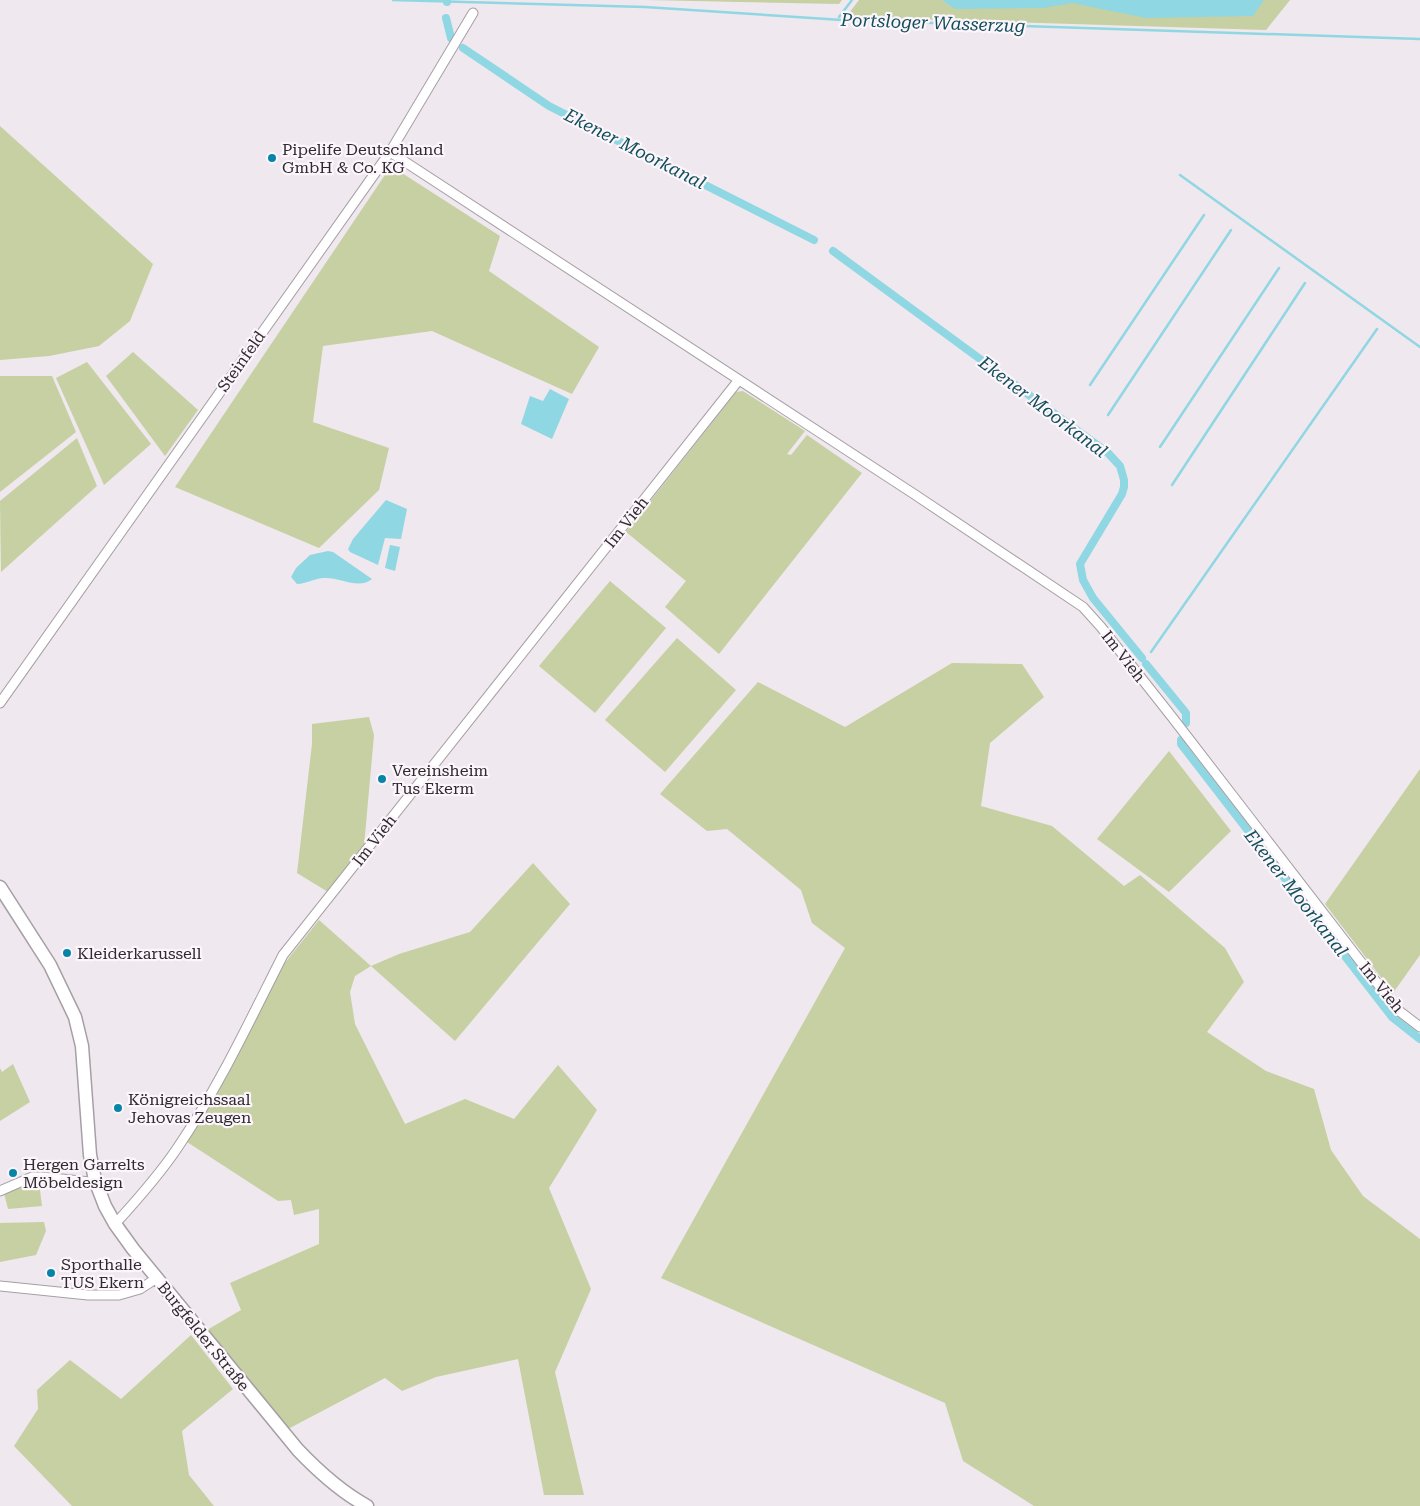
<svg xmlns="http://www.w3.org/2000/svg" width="1420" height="1506" font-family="'Roboto Serif',serif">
	<rect width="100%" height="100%" fill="#efe8ee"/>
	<!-- green -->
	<g fill="#c7d0a2">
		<path d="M646 0H842L839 4Z"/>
		<path d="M859 0H1290L1266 30 846 17Z"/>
		<path d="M0 126 153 264 130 321 99 346 49 356 0 360Z"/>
		<path d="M391 166 500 236 489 271 599 347 572 394 432 331 323 346 313 422 389 448 379 490 319 548 175 487Z"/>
		<path d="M133 352 198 410 165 456 106 376Z"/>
		<path d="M87 362 151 444 104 485 56 378Z"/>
		<path d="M0 376H52L76 432 0 492Z"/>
		<path d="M743 391 805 431 787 454 791 455 807 435 862 473 719 654 665 607 686 581 626 532 736 392Z"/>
		<path d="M77 438 97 486 1 572 0 501Z"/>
		<path d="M610 581 666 628 595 713 539 666Z"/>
		<path d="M677 638 736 690 665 772 605 720Z"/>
		<path d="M952 663 1022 664 1044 697 990 743 981 806 1052 826 1124 886 1140 875 1225 948 1244 982 1207 1032 1266 1071 1314 1089 1331 1150 1363 1196 1420 1239V1506H1034L963 1461 945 1403 661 1278 845 948 812 923 801 890 727 829 707 831 660 794 758 682 845 727Z"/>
		<path d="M369 717 374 735 364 846 328 892 297 873 312 744V724Z"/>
		<path d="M1169 751 1231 831 1169 892 1097 839Z"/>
		<path d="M1420 769V955L1393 993 1325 904Z"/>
		<path d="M533 863 570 904 455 1041 371 966 355 976 350 992 355 1024 405 1124 465 1099 514 1119 558 1065 597 1110 549 1188 591 1289 555 1372 584 1495H544L518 1359 436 1377 402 1391 385 1378 288 1429 239 1367 207 1330 241 1310 230 1283 319 1244V1209L294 1215 291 1200 278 1201 187 1142 223 1081 284 964 319 920 371 966 399 954 470 932Z"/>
		<path d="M13 1064 30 1102 0 1121V1068L2 1072Z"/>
		<path d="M35 1180 39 1182 42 1206 8 1209 4 1193Z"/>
		<path d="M44 1222 46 1231 36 1255 0 1262V1223Z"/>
		<path d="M191 1335 233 1389 182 1431 189 1475 214 1506H72L14 1446 38 1409 37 1390 70 1360 121 1399Z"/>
	</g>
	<!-- water -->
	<g fill="#8fd7e2">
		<path d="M942 0H1264L1253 16 1146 18 1072 3 1044 8 955 9Z"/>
		<path d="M550 389 569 399 552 439 521 424 530 396 543 401Z"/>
		<path d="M386 500 407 509 401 539 385 538 378 565 350 552 348 549 353 539Z"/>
		<path d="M390 545 400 547 395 571 385 568Z"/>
		<path d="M328 551 333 552 372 579C359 590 340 577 324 578 315 578 306 584 297 584L291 577 296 568 310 555Z"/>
	</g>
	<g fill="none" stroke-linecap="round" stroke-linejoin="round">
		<!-- stream -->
		<g stroke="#8fd7e2" stroke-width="2.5">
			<path d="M393 0 645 7 842 20 1420 39"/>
			<path d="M839 17 852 0"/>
			<path d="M1180 175 1420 347"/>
			<path d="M1090 385 1204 215"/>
			<path d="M1108 415 1231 230"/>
			<path d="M1160 447 1279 268"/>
			<path d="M1172 485 1305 283"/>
			<path d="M1151 652 1377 329"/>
		</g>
		<!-- canal -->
		<g stroke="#8fd7e2" stroke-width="8">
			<path d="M447 0V2"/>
			<path d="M446 18 451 38"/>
			<path d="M463 48 549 106 814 240"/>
			<path d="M833 251 1108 453 1120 466 1124 480V487L1122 494 1080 564 1083 580 1093 598 1142 658"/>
			<path d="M1146 664 1186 713V723"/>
			<path d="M1181 740V744L1392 1017 1420 1039"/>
		</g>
		<defs>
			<g id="street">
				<path d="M390 152 914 494 1083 607 1101 627 1172 717 1398 1010 1420 1027"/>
				<path d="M0 703 390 152 473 13"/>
				<path d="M0 1191 32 1177H42L90 1182 95 1180"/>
				<path d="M115 1224C137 1200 160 1174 178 1147 219 1087 250 1020 283 955L738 381"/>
				<path d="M0 1286 88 1295H119L140 1289 157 1278"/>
			</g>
			<path id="secondary" d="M0 887 50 965 75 1017 82 1046 90 1155 95 1180 105 1206 115 1224 133 1249 298 1450C319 1472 341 1492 367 1506"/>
		</defs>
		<!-- street casing -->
		<use href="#street" stroke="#a69fa5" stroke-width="11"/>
		<!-- secondary casing -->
		<use href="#secondary" stroke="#a69fa5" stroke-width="15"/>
		<!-- street -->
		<use href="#street" stroke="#fff" stroke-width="9"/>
		<!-- secondary -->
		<use href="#secondary" stroke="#fff" stroke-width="12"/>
	</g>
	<!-- markers -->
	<g fill="#0685a9" stroke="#fdf5fc" stroke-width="2">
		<circle cx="272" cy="158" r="5"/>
		<circle cx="382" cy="779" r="5"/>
		<circle cx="67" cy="953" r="5"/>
		<circle cx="118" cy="1108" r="5"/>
		<circle cx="13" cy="1173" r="5"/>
		<circle cx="51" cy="1273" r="5"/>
	</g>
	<g text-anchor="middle" stroke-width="4.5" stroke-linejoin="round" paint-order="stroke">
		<!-- poi labels -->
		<g font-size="16" fill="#2e2b2e" stroke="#fdf5fc" text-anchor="start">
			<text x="282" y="155">Pipelife Deutschland<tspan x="282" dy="18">GmbH &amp; Co. KG</tspan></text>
			<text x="392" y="776">Vereinsheim<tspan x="392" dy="18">Tus Ekerm</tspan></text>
			<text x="77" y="959">Kleiderkarussell</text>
			<text x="128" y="1105">Königreichssaal<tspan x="128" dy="18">Jehovas Zeugen</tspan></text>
			<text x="23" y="1170">Hergen Garrelts<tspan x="23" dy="18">Möbeldesign</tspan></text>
			<text x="61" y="1270">Sporthalle<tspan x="61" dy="18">TUS Ekern</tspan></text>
		</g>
		<!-- street labels -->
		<g font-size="16" fill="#2e2b2e" stroke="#fdf5fc">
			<text transform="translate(241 361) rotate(-55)" y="6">Steinfeld</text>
			<text transform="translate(626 522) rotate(-52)" y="6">Im Vieh</text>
			<text transform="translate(1124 656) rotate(52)" y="6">Im Vieh</text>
			<text transform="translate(374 840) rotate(-52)" y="6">Im Vieh</text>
			<text transform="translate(1382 987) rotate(51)" y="6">Im Vieh</text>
			<text transform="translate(204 1336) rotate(51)" y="6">Burgfelder Straße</text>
		</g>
		<!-- water labels -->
		<g font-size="18" font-style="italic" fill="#115059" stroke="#fdf5fc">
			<text transform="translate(933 23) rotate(2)" y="6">Portsloger Wasserzug</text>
			<text transform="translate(635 149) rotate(27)" y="6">Ekener Moorkanal</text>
			<text transform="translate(1043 407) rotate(37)" y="6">Ekener Moorkanal</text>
			<text transform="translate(1296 893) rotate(52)" y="6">Ekener Moorkanal</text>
		</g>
	</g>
</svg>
